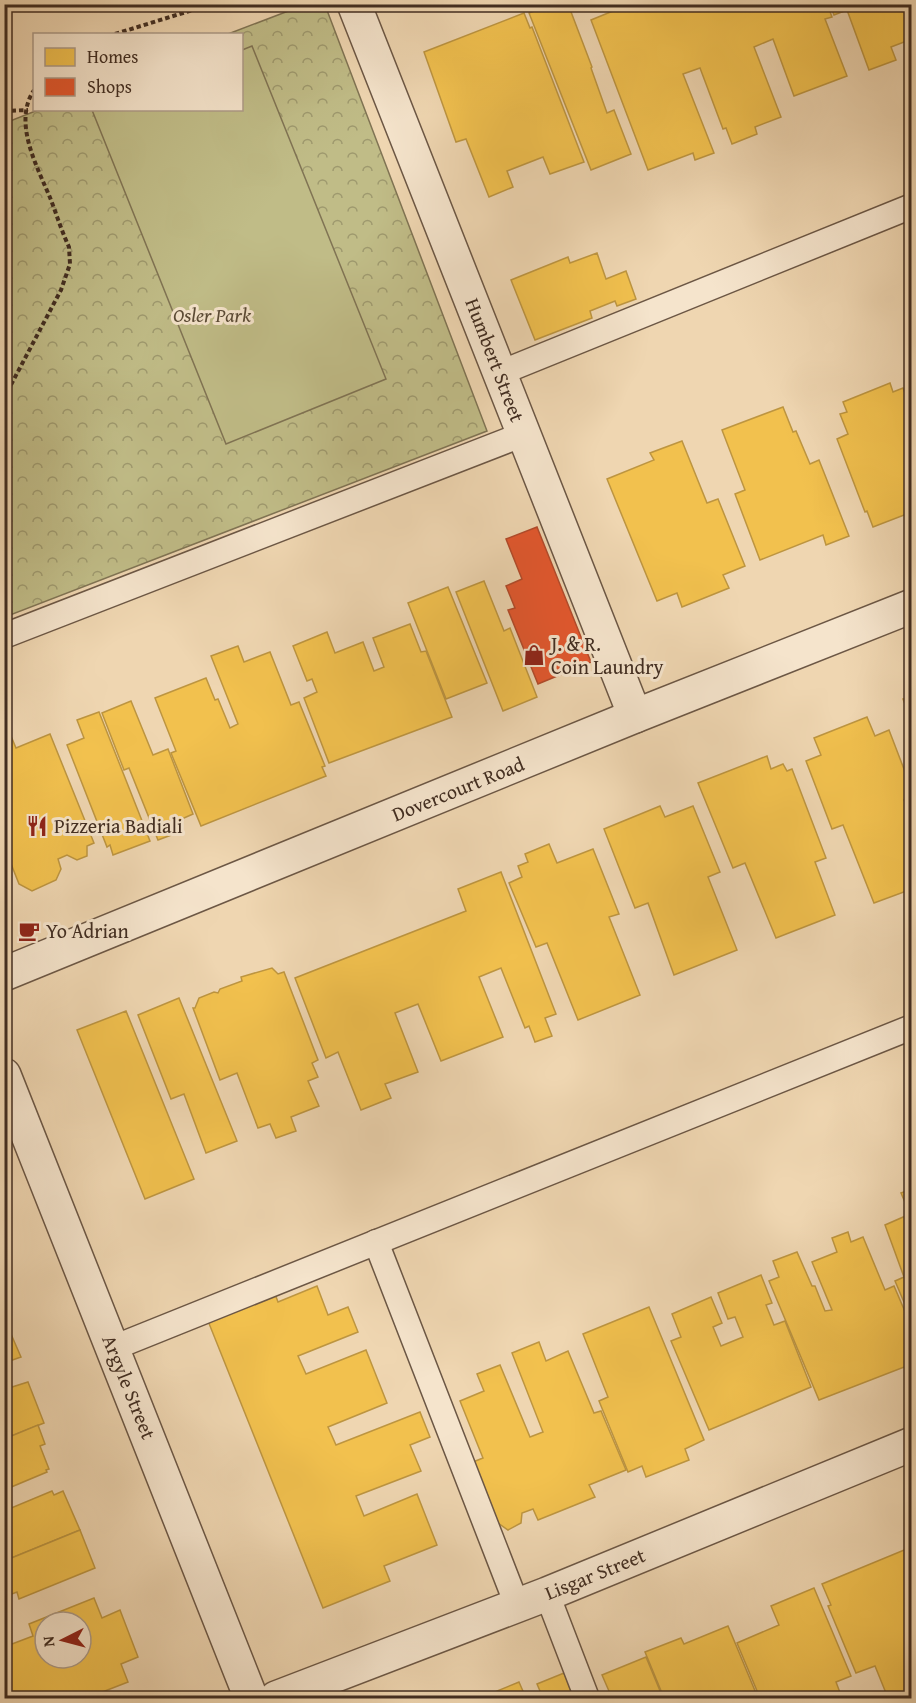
<svg xmlns="http://www.w3.org/2000/svg" width="916" height="1703" font-family="'Gentium Book Plus',serif">
	<defs>
		<pattern id="park-crowns" width="20" height="18" patternUnits="userSpaceOnUse" patternTransform="scale(1.5)"><rect width="20" height="18" fill="#c0bc87"/><path d="M2 6a3 3 0 1 1 6 0M12 15a3 3 0 1 1 6 0" fill="none" stroke="#9e996e"/></pattern>
	</defs>
	<rect width="100%" height="100%" fill="#efd6b1"/>
	<filter id="stains"><feTurbulence type="fractalNoise" baseFrequency=".00333" numOctaves="4"/><feColorMatrix values="0 0 0 0 .2 0 0 0 0 .09 0 0 0 0 .02 0 0 0 .5 -.17"/></filter>
	<radialGradient id="worn" r=".72"><stop offset=".6" stop-color="#630" stop-opacity="0"/><stop offset="1" stop-color="#630" stop-opacity=".3"/></radialGradient>
	<!-- park -->
	<path fill="url(#park-crowns)" stroke="#807454" stroke-width="1.5" d="M304 5H325L487 431 5 617V123L38 110H242V34H228Z"/>
	<!-- garden -->
	<path fill="#c0bc87" stroke="#807454" stroke-width="1.5" d="M252 46 386 379 226 444 92 110H242V50Z"/>
	<!-- homes -->
	<g fill="#f2c14e" stroke="#bd9540" stroke-width="1.5" fill-rule="evenodd">
		<path d="M552 4H568L592 67 591 68 607 113 614 110 631 154 591 170 529 13Z"/>
		<path d="M630 4H827L832 17 825 19 847 76 794 96 773 39 754 47 781 117 755 127 757 134 732 144 726 128 723 129 700 68 683 74 714 153 695 160 693 153 648 170 591 20Z"/>
		<path d="M830 4H901L912 32V39L891 47 896 60 869 70 847 10 834 15Z"/>
		<path d="M524 13 530 28 532 27 584 162 550 174 543 157 507 171 513 187 489 197 466 139 456 142 424 52Z"/>
		<path d="M597 253 606 279 626 271 636 299 617 306 615 301 590 311 592 318 535 340 511 280 568 257 570 263Z"/>
		<path d="M890 383 893 392 903 388 912 412V512L873 527 867 511 865 512 837 439 848 434 840 414 847 412 843 402Z"/>
		<path d="M783 407 793 432 796 431 810 464 819 460 849 536 826 545 823 535 760 560 735 494 745 490 722 430Z"/>
		<path d="M682 441 707 503 718 499 745 566 723 575 729 588 682 607 677 593 657 601 607 479 654 460 650 453Z"/>
		<path d="M484 581 504 631 510 628 537 697 503 711 456 592Z"/>
		<path d="M448 587 487 683 446 699 408 603Z"/>
		<path d="M410 624 421 652 426 651 452 717 329 763 304 698 317 692 312 679 307 681 293 646 327 632 335 653 363 642 374 671 384 667 373 638Z"/>
		<path d="M238 646 244 662 270 652 291 705 299 702 325 766 322 767 326 776 201 826 171 753 176 751 155 698 206 678 215 700 218 699 230 728 238 724 211 656Z"/>
		<path d="M912 696V734L907 722 911 720 903 699Z"/>
		<path d="M131 701 153 755 168 749 193 814 177 821 182 831 158 840 129 768 124 770 102 713Z"/>
		<path d="M99 712 150 841 113 855 110 845 107 847 67 745 84 738 77 720Z"/>
		<path d="M867 717 875 736 889 730 912 790V797L904 800 912 818V889L874 903 843 825 832 829 806 761 821 755 814 738Z"/>
		<path d="M8 729 16 748 50 734 94 843 87 846V856L77 860 67 855 58 859 61 869 56 880 32 891 19 884 4 846V730Z"/>
		<path d="M767 756 771 769 783 764 787 771 792 769 826 858 815 862 835 915 776 938 745 863 733 868 698 783Z"/>
		<path d="M660 806 665 817 693 806 720 872 708 877 737 950 674 975 648 903 635 908 604 829Z"/>
		<path d="M549 844 557 863 593 849 619 914 609 917 640 995 578 1020 547 943 536 947 509 883 522 877 518 866 528 862 525 854Z"/>
		<path d="M501 872 556 1014 545 1018 552 1036 535 1042 529 1026 525 1028 501 968 479 977 503 1037 441 1061 418 1004 395 1013 418 1072 385 1084 391 1098 361 1110 338 1052 326 1058 295 978 466 911 458 889Z"/>
		<path d="M272 968 278 974 284 972 318 1060 312 1063 318 1077 308 1081 319 1106 291 1117 296 1131 276 1138 270 1124 258 1128 237 1073 220 1080 193 1008H195L199 998 214 992 218 993 220 989 242 981 241 977Z"/>
		<path d="M179 998 237 1141 206 1153 184 1094 171 1099 138 1015Z"/>
		<path d="M126 1011 194 1179 145 1199 77 1030Z"/>
		<path d="M912 1189V1321L895 1281 904 1277 885 1225 910 1214 901 1193Z"/>
		<path d="M848 1232 851 1242 863 1237 885 1290 894 1286 912 1328V1364L819 1400 769 1281 779 1277 773 1261 797 1252 812 1286H815L825 1311 832 1310 812 1262 837 1252 832 1238Z"/>
		<path d="M761 1275 772 1303 766 1305 774 1325 785 1321 811 1387 709 1430 671 1341 681 1337 672 1314 711 1297 722 1323 713 1327 721 1346 743 1337 735 1317 728 1319 718 1293Z"/>
		<path d="M317 1286 328 1315 348 1307 358 1332 298 1356 306 1374 366 1350 387 1403 328 1427 336 1445 420 1412 430 1437 410 1445 421 1471 356 1496 364 1516 417 1494 437 1545 384 1566 390 1581 323 1608 208 1321 275 1294 278 1302Z"/>
		<path d="M649 1307 704 1440 685 1449 689 1460 646 1477 642 1466 628 1472 599 1401 608 1397 583 1334Z"/>
		<path d="M4 1318 21 1357 4 1363Z"/>
		<path d="M539 1342 546 1361 568 1351 594 1413 601 1411 626 1470 589 1485 595 1497 538 1520 533 1509 522 1513 521 1523 508 1530 498 1523 473 1462 483 1458 460 1401 484 1391 477 1374 500 1365 530 1437 543 1432 512 1353Z"/>
		<path d="M28 1382 44 1423 4 1439V1387L11 1385 12 1387Z"/>
		<path d="M38 1425 45 1444 40 1446 49 1469 46 1470 47 1472 4 1490V1439Z"/>
		<path d="M52 1491 54 1495 63 1491 80 1530 4 1561V1511Z"/>
		<path d="M80 1530 95 1568 19 1599 17 1592 4 1597V1561Z"/>
		<path d="M909 1548 912 1556V1698H888L875 1666 856 1673 828 1606 831 1605 822 1584Z"/>
		<path d="M814 1588 851 1676 836 1682 842 1698H760L737 1643 779 1625 771 1606Z"/>
		<path d="M94 1598 102 1618 120 1610 138 1657 121 1664 128 1682 87 1698H4V1647L33 1636 29 1624ZM45 1622H81V1658H45Z"/>
		<path d="M728 1626 758 1698H664L645 1652 681 1638 684 1644Z"/>
		<path d="M646 1657 663 1698H612L602 1675Z"/>
		<path d="M564 1673 574 1698H543L537 1684Z"/>
		<path d="M519 1682 526 1698H480Z"/>
	</g>
	<!-- shops -->
	<path fill="#e4572e" stroke="#b34a2a" stroke-width="1.5" d="M537 527 591 662 538 684 508 610 515 608 506 586 522 579 506 539Z"/>
	<g fill="none" stroke-linecap="round" stroke-linejoin="round">
		<defs>
			<g id="lane">
				<path d="M500 373 912 206"/>
				<path d="M4 636 524 434"/>
				<path d="M376 1242 517 1605"/>
				<path d="M113 1348 912 1027"/>
				<path d="M547 1594 587 1698"/>
			</g>
			<g id="street">
				<path d="M354 4 635 716"/>
				<path d="M4 974 635 716 912 606"/>
				<path d="M4 1075 251 1698"/>
				<path d="M276 1698 547 1594 912 1444"/>
			</g>
		</defs>
		<!-- lane casing -->
		<use href="#lane" stroke="#6c5745" stroke-width="27"/>
		<!-- street casing -->
		<use href="#street" stroke="#6c5745" stroke-width="36"/>
		<!-- path -->
		<g stroke="#412d21" stroke-width="4" stroke-dasharray="4.5 3" stroke-linecap="butt">
			<path d="M115 34 212 4"/>
			<path d="M4 111 28 110"/>
			<path d="M4 398 61 290 70 264 69 247C62 232 57 216 51 200 38 168 12 123 34 90"/>
		</g>
		<!-- lane -->
		<use href="#lane" stroke="#f5e4cc" stroke-width="24"/>
		<!-- street -->
		<use href="#street" stroke="#f5e4cc" stroke-width="33"/>
	</g>
	<!-- icons -->
	<defs>
		<symbol id="shop-bare" viewBox="-9 -9 18 18"><path d="M-5-2.5h2.3a2.7 3.5 0 0 1 5.4 0H5L5.5 6h-11ZM-1.5-2.5h3a1.5 2.3 0 0 0-3 0Z" fill="#8f2418" stroke="#f5e4cc" stroke-width="2.5" paint-order="stroke"/></symbol>
		<symbol id="restaurant-bare" viewBox="-9 -9 18 18"><path d="M-5-6h1v4h1v-4h1v4h1v-4h1v5L-1.5 .5V6h-2V.5L-5-1ZM5-6V6H3V1.5H1.5Q1.5-4 5-6Z" fill="#8f2418" stroke="#f5e4cc" stroke-width="2.5" paint-order="stroke"/></symbol>
		<symbol id="cafe-bare" viewBox="-9 -9 18 18"><path d="M-5.5-4.5H6V0H3Q3 3.5 0 3.5H-2.5Q-5.5 3.5-5.5 0ZM3-3.2v2h1.7v-2ZM-6 4.5H4V6H-6Z" fill="#8f2418" stroke="#f5e4cc" stroke-width="2.5" paint-order="stroke"/></symbol>
	</defs>
	<g fill-rule="evenodd">
		<use href="#shop-bare" x="519" y="640" width="30" height="30"/>
		<use href="#restaurant-bare" x="22" y="811" width="30" height="30"/>
		<use href="#cafe-bare" x="14" y="916" width="30" height="30"/>
	</g>
	<g text-anchor="middle" stroke-width="6" stroke-linejoin="round" paint-order="stroke">
		<!-- park labels -->
		<g font-size="20" font-style="italic" fill="#5a4a35" stroke="#f5e4cc">
			<text x="212" y="322">Osler Park</text>
		</g>
		<!-- street labels -->
		<g font-size="20" fill="#412d21" stroke="#f5e4cc">
			<text transform="translate(495 360) rotate(69)" y="7">Humbert Street</text>
			<text transform="translate(458 789) rotate(-22)" y="7">Dovercourt Road</text>
			<text transform="translate(129 1387) rotate(68)" y="7">Argyle Street</text>
			<text transform="translate(595 1574) rotate(-22)" y="7">Lisgar Street</text>
		</g>
		<!-- poi labels -->
		<g font-size="20" fill="#412d21" stroke="#f5e4cc" text-anchor="start">
			<text x="551" y="651">J. &amp; R.<tspan x="551" dy="23">Coin Laundry</tspan></text>
			<text x="54" y="833">Pizzeria Badiali</text>
			<text x="46" y="938">Yo Adrian</text>
		</g>
	</g>
	<!-- margin -->
	<rect width="916" height="1703" fill="none" stroke="#efd6b1" stroke-width="24"/>
	<rect x="6" y="6" width="904" height="1691" fill="none" stroke="#412d21" stroke-width="3"/>
	<rect x="12" y="12" width="892" height="1679" fill="none" stroke="#412d21" stroke-width="1.5"/>
	<!-- legend -->
	<rect x="33" y="33" width="210" height="78" fill="#f5e4cc" stroke="#ad9b88" stroke-width="1.5"/>
	<rect x="45" y="48" width="30" height="18" fill="#f2c14e" stroke="#ad9b88" stroke-width="1.5"/>
	<text x="87" y="63" font-size="18" fill="#412d21">Homes</text>
	<rect x="45" y="78" width="30" height="18" fill="#e4572e" stroke="#ad9b88" stroke-width="1.5"/>
	<text x="87" y="93" font-size="18" fill="#412d21">Shops</text>
	<!-- north arrow -->
	<g transform="translate(63 1640) rotate(264)"><circle r="28" fill="#f5e4cc" stroke="#ad9b88" stroke-width="1.5"/>
	<path d="M0-4.5L10 22L0 15L-10 22Z" fill="#8f2418"/>
	<text y="-9" font-size="16" font-weight="bold" text-anchor="middle" fill="#412d21">N</text>
	</g>
	<rect width="100%" height="100%" filter="url(#stains)"/>
	<rect width="100%" height="100%" fill="url(#worn)"/>
</svg>
